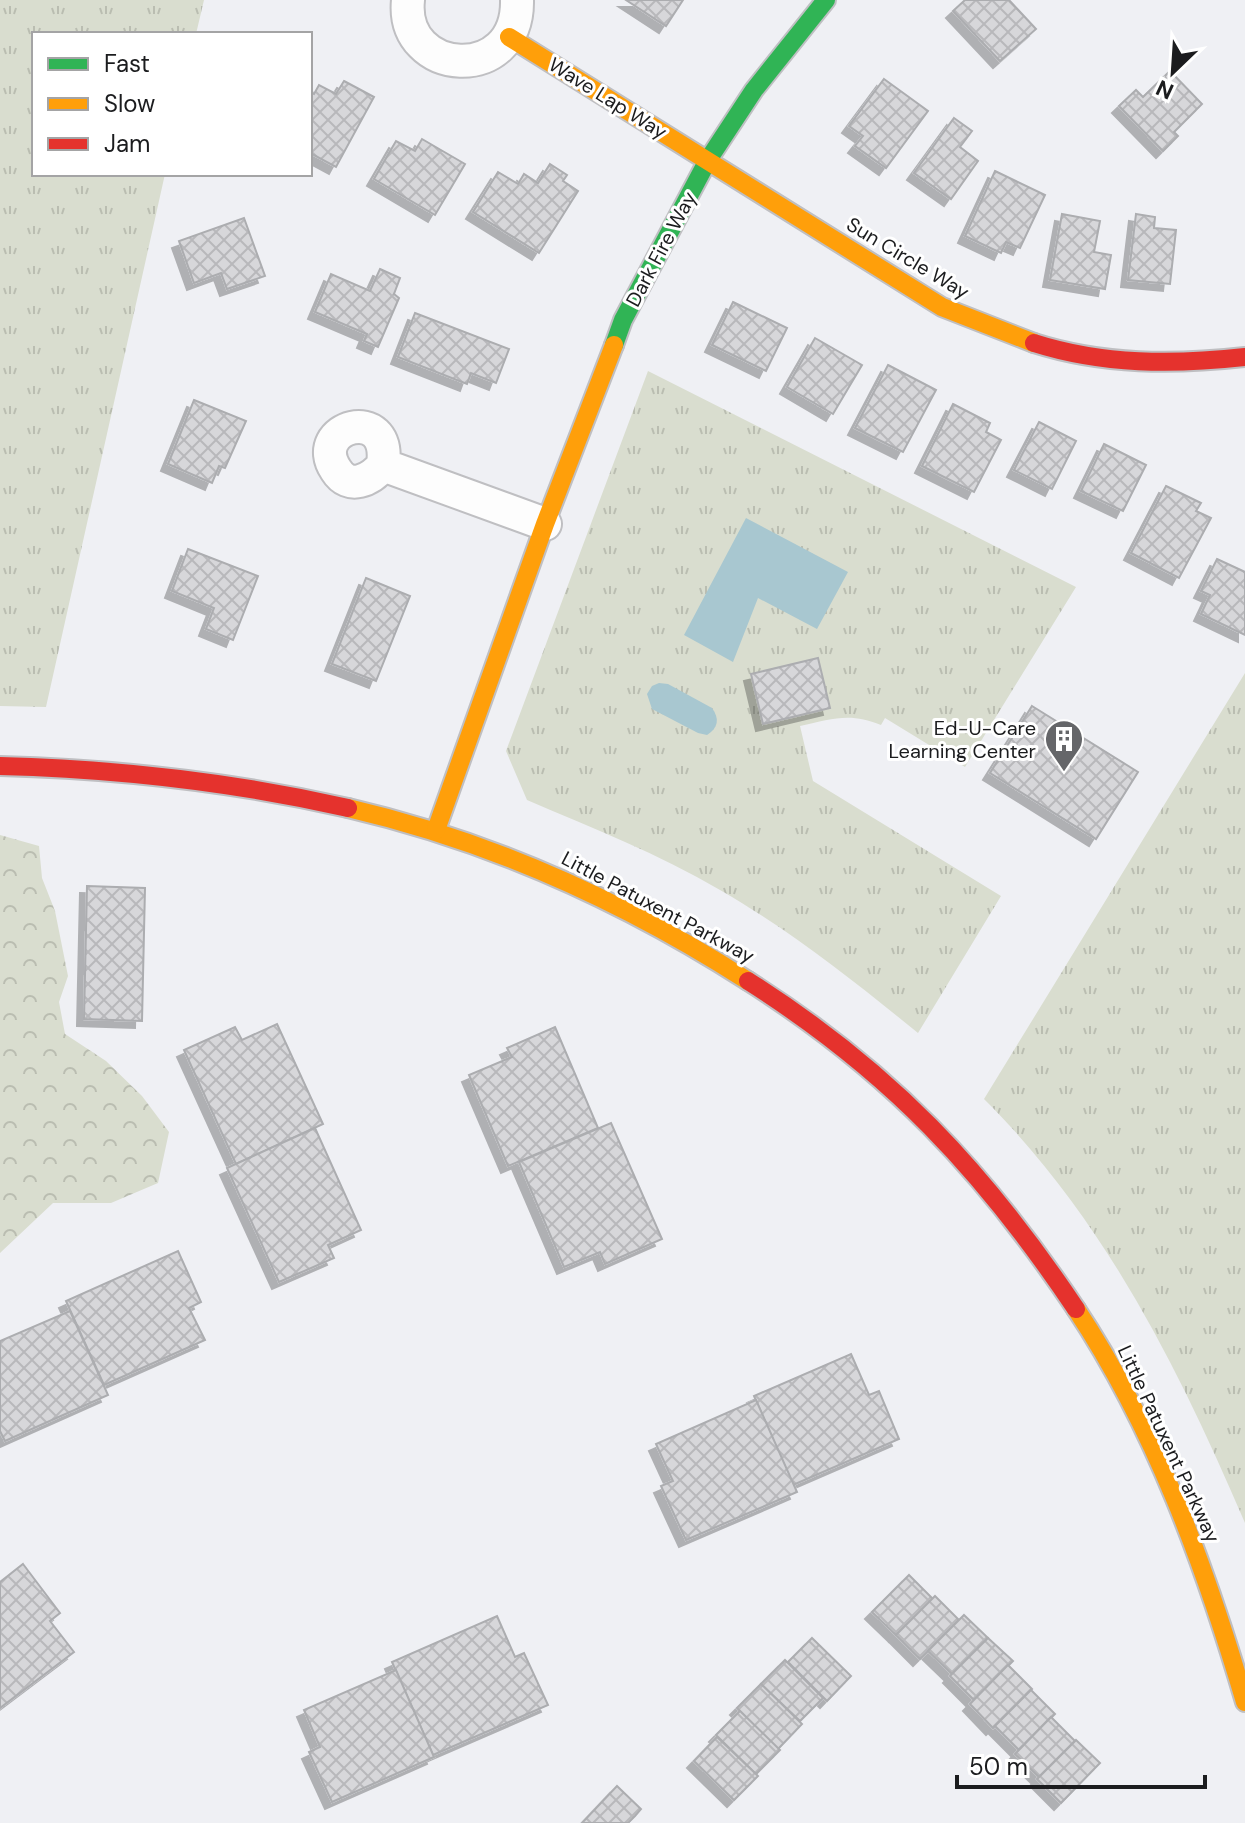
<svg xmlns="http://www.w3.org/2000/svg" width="1245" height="1823" font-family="'DM Sans',sans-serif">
	<defs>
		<pattern id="forest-crowns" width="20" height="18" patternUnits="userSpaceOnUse" patternTransform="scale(2)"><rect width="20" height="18" fill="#d9ddcf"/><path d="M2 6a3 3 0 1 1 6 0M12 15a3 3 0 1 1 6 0" fill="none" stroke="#babdb1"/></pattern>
		<pattern id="park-tufts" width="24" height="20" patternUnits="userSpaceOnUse" patternTransform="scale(2)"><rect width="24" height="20" fill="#d9ddcf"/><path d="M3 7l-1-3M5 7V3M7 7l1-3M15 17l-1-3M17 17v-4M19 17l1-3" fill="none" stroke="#babdb1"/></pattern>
		<pattern id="building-cross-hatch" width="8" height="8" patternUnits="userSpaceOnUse" patternTransform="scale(2)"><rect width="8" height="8" fill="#d7d7da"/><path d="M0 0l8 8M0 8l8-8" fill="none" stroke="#b8b8bb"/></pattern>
		<filter id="shadow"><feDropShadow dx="-7" dy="7" stdDeviation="0" flood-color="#0004"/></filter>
	</defs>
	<rect width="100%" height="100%" fill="#eff0f4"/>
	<!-- forest -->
	<path fill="url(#forest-crowns)" d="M0 835 39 846 42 878 55 911 68 976 59 1002 65 1034 106 1061 142 1096 169 1132 158 1183 111 1203H53L0 1253Z"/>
	<!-- park -->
	<g fill="url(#park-tufts)">
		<path d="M0 0H204L196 34H34V174H165L46 707 0 706Z"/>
		<path d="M648 371 1076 587 965 767 885 718 881 725C850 712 832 719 800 726L813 781 1001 896 918 1033C854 981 791 931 720 890 659 854 592 828 527 800L506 751Z"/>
		<path d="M1245 673V1523C1179 1369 1104 1218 984 1099Z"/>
	</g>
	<!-- water -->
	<g fill="#a8c7d0">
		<path d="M746 518 848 572 817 629 758 598 733 662 684 635Z"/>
		<path d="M659 683 668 684 712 708C720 719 718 728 707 735L698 733 652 709 647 694 652 686Z"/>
	</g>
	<!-- building -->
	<g fill="url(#building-cross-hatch)" stroke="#acadb0" stroke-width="2" filter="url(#shadow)">
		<path d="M626 0H683L666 26Z"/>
		<path d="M965 0H1009L1036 29 1000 61 953 11Z"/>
		<path d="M1170 71 1202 104 1174 132 1178 136 1163 151 1119 106 1136 90 1143 97Z"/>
		<path d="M884 79 928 111 886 168 855 146 863 136 849 126Z"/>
		<path d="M344 81 374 97 336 167 310 153V92L314 94 319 85 336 94Z"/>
		<path d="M954 118 972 131 960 147 978 161 951 199 914 173Z"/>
		<path d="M422 139 465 164 435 215 374 179 396 141 415 151Z"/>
		<path d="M550 164 567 175 563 181 578 191 539 253 473 212 498 172 518 184 524 174 538 183Z"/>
		<path d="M995 171 1045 195 1020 248 1006 242 1001 253 965 236Z"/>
		<path d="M1062 214 1100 221 1094 252 1111 255 1105 289 1050 280Z"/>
		<path d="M1136 214 1155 217 1154 228 1176 230 1170 284 1128 280Z"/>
		<path d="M244 218 265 276 227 289 221 273 194 283 179 241Z"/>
		<path d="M380 269 400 278 394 294 399 298 378 347 364 341 367 334 315 312 331 274 370 291Z"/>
		<path d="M733 302 787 328 766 371 712 345Z"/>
		<path d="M415 313 509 349 496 383 471 373 467 384 398 357Z"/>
		<path d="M815 338 862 365 833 414 787 387Z"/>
		<path d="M888 365 936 390 903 452 855 428Z"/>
		<path d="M194 400 246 421 225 468 219 466 212 483 168 464Z"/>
		<path d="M953 404 990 423 986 432 1001 440 974 492 922 466Z"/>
		<path d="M1039 422 1076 441 1052 489 1014 470Z"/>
		<path d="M1104 444 1146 465 1123 511 1081 491Z"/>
		<path d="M1166 486 1201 503 1196 511 1211 518 1179 578 1131 553Z"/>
		<path d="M188 549 258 576 233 640 206 629 214 608 172 591Z"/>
		<path d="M1217 559 1245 572V635L1201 614 1210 595 1201 591Z"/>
		<path d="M366 578 410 596 376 681 332 664Z"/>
		<path d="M818 658 830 708 763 724 751 674Z"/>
		<path d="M1032 706 1138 772 1096 839 990 773Z"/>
		<path d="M87 886 145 888 142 1021 84 1019Z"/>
		<path d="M277 1024 323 1124 236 1164 184 1050 235 1027 242 1040Z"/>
		<path d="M555 1027 598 1128 508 1166 469 1075 512 1057 507 1048Z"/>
		<path d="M611 1123 662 1239 605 1264 600 1252 564 1267 519 1162Z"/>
		<path d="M315 1128 361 1230 328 1245 334 1258 279 1282 227 1168Z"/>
		<path d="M178 1251 201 1302 189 1308 205 1340 104 1385 66 1301Z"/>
		<path d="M70 1311 108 1395 5 1441 0 1431V1341Z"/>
		<path d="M851 1354 869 1395 879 1391 899 1439 793 1485 754 1396Z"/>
		<path d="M756 1400 797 1492 686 1540 661 1486 673 1481 656 1444Z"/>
		<path d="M23 1564 60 1613 50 1621 74 1652 0 1708V1582Z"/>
		<path d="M909 1575 933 1599 896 1635 872 1612Z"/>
		<path d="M935 1596 959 1620 920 1659 896 1635Z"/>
		<path d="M964 1615 988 1638 952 1674 928 1651Z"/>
		<path d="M497 1616 515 1657 524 1653 548 1705 433 1755 392 1662Z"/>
		<path d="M812 1638 851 1676 827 1701 788 1662Z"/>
		<path d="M988 1638 1013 1661 974 1700 950 1676Z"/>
		<path d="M785 1660 823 1698 800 1721 761 1684Z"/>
		<path d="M1008 1665 1032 1689 993 1728 970 1704Z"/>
		<path d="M396 1670 434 1757 332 1802 309 1752 320 1747 304 1710Z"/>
		<path d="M761 1684 802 1724 778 1749 737 1708Z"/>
		<path d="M1031 1690 1055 1714 1019 1750 995 1726Z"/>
		<path d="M740 1711 780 1750 756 1774 716 1735Z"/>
		<path d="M1051 1717 1075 1741 1039 1777 1015 1754Z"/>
		<path d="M717 1737 758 1776 734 1800 694 1761Z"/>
		<path d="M1076 1740 1100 1763 1061 1803 1037 1779Z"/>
		<path d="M617 1786 641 1809 635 1816 628 1823H582Z"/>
	</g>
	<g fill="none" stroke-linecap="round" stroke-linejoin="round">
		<defs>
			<g id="street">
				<path d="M408 0C400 77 519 85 517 0"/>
				<path d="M383 465C371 480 349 491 336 470 307 427 392 402 383 465L545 524"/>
			</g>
			<path id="fast" d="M614 345 623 320 708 160 754 90 826 0"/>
			<g id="slow">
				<path d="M509 37 942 307 1034 343"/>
				<path d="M348 808C490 841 625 902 748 981"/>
				<path d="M436 830 545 524 614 345"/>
				<path d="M1076 1309C1155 1428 1205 1566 1245 1702"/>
			</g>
			<g id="jam">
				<path d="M1034 343C1103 365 1174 365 1245 357"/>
				<path d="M0 766C117 769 233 782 348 808"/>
				<path d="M748 981C890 1071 983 1170 1076 1309"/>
			</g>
		</defs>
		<!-- street casing -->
		<use href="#street" stroke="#bfbfc2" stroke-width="36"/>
		<!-- fast casing -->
		<use href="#fast" stroke="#bfbfc2" stroke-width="22"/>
		<!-- slow casing -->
		<use href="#slow" stroke="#bfbfc2" stroke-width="22"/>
		<!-- jam casing -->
		<use href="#jam" stroke="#bfbfc2" stroke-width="22"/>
		<!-- street -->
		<use href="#street" stroke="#fdfdfd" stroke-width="32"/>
		<!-- fast -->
		<use href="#fast" stroke="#30b455" stroke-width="18"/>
		<!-- slow -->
		<use href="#slow" stroke="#ff9f0a" stroke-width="18"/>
		<!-- jam -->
		<use href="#jam" stroke="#e5322d" stroke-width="18"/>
	</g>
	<!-- icons -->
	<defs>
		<symbol id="building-pin" viewBox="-11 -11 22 30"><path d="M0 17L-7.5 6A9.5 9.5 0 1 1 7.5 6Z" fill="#656669" stroke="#fff"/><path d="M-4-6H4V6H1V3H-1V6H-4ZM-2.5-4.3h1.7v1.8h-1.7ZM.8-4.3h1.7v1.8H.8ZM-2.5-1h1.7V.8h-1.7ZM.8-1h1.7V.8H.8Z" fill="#fff"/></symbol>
	</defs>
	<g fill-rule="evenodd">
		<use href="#building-pin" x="1042" y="717" width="44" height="60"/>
	</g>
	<g text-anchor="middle" stroke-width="6" stroke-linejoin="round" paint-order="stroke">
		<!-- street labels -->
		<g font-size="20" fill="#1b1c1e" stroke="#fff">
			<text transform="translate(608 98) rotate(32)" y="7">Wave Lap Way</text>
			<text transform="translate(661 249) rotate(-62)" y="7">Dark Fire Way</text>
			<text transform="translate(908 258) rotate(31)" y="7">Sun Circle Way</text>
			<text transform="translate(658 907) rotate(28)" y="7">Little Patuxent Parkway</text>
			<text transform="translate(1169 1444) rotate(65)" y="7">Little Patuxent Parkway</text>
		</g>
		<!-- poi labels -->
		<g font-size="20" fill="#1b1c1e" stroke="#fff" text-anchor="end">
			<text x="1036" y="735">Ed-U-Care<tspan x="1036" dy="23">Learning Center</tspan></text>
		</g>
	</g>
	<!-- legend -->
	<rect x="32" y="32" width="280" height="144" fill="#ffffff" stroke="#a4a4a5" stroke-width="2"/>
	<rect x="48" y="58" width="40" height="12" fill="#30b455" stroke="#a4a4a5" stroke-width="2"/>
	<text x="104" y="72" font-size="24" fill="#1b1c1e">Fast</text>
	<rect x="48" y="98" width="40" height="12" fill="#ff9f0a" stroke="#a4a4a5" stroke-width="2"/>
	<text x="104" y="112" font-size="24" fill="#1b1c1e">Slow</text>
	<rect x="48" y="138" width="40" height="12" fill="#e5322d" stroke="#a4a4a5" stroke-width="2"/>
	<text x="104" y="152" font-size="24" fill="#1b1c1e">Jam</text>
	<!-- north arrow -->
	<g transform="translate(1173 72) rotate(205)" stroke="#ffffff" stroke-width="6" paint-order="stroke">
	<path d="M0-6L14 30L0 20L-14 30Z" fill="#1b1c1e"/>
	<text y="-12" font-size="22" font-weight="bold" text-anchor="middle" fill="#1b1c1e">N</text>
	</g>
	<!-- scale -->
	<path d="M957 1775v12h248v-12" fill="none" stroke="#1b1c1e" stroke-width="4"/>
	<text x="969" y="1775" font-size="24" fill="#1b1c1e" stroke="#ffffff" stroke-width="6" paint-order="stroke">50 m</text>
</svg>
